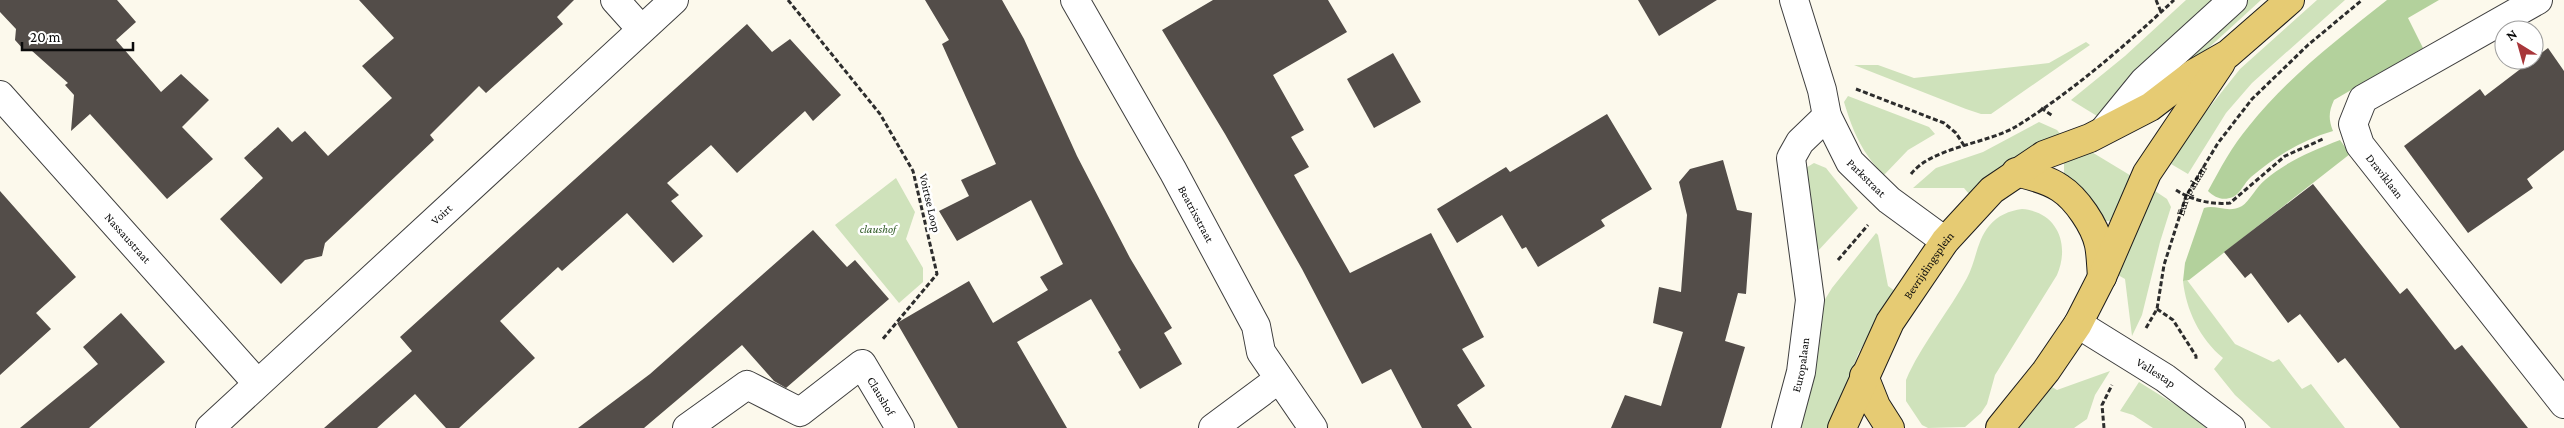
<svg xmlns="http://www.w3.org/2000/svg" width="2564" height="428" font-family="'Crimson Pro',serif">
	<rect width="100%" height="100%" fill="#fcf9ec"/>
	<!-- green -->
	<g fill="#cfe2bb">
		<path d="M2186 0H2214L2145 66 2097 116 2071 100 2125 56Z"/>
		<path d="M2245 0H2261L2180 74 2172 66Z"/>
		<path d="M2317 0H2345L2252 83 2226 113 2188 174 2171 164 2193 128 2240 69Z"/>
		<path d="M2086 42 2090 45 1991 114H1981L1966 109 1854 65H1878L1914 78 2049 63Z"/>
		<path d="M1848 96 1929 127 1935 134 1908 150 1884 175C1862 153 1853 132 1844 102Z"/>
		<path d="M2039 122 2057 130 2061 135 1988 178 1969 194 1964 188H1913L1936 168 1983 152Z"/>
		<path d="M2090 151 2133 177 2116 221H2102L2087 193 2064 174V160Z"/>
		<path d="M1814 163 1826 168 1858 208 1815 254 1804 169Z"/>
		<path d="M896 178 915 212 906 239 923 268V282L899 303 835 225Z"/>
		<path d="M2155 191 2167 199 2171 207 2160 242 2142 315 2132 336 2125 279 2118 275 2142 216Z"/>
		<path d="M2022 209C2058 212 2070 245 2057 275L1995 375 1987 404 1981 413 1965 427 1928 428 1922 425 1906 401V380L1909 373C1925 340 1949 311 1967 278 1976 261 1977 240 1989 226 1998 215 2009 211 2022 209Z"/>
		<path d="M1876 233 1878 235 1888 286 1895 291 1858 354 1832 428H1800L1824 301 1832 288Z"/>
		<path d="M2187 280 2235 344 2273 362 2279 359 2302 389 2311 384 2345 428H2271L2235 395 2214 369 2223 358C2200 339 2186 310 2183 281Z"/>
		<path d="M2110 371 2095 395 2087 419 2074 428H2019L2052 387 2057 390Z"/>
		<path d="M2139 382 2187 412 2206 428H2153L2133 415 2120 411Z"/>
	</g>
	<!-- forest -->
	<g fill="#b3d19c">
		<path d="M2387 0H2439L2408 18 2423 48 2334 100C2329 111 2328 119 2333 131 2302 140 2276 156 2251 177 2244 183 2241 193 2233 197 2223 201 2215 198 2208 191 2220 169 2232 146 2249 126 2288 77 2338 39 2387 0Z"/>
		<path d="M2340 140 2350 154 2189 280 2183 281 2185 263 2204 208C2216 204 2228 214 2242 206 2249 202 2257 186 2265 180 2287 161 2312 151 2340 140Z"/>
	</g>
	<!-- building -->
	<g fill="#534d49">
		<path d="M0 0H117L136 22 116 40 161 92 181 74 209 100 182 127 213 159 167 199 90 114 71 131 74 95 65 85 68 83 31 50H24L15 40 16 29 0 12Z"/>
		<path d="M359 0H574L557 17 563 24 486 93 479 86 430 135 434 140 325 243 322 256 305 260 281 284 220 219 263 178 244 158 278 127 292 142 305 131 328 156 392 98 362 66 394 38Z"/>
		<path d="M925 0H1002L1024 39 1077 156 1130 258 1172 328 1164 333 1182 364 1140 389 1118 352 1121 350 1091 299 1017 342 1067 428H958L897 323 969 281 993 323 1048 290 1040 277 1063 264 1031 200 957 241 939 211 969 196 961 180 996 164 942 44 949 40Z"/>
		<path d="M1213 0H1328L1347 32 1273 75 1304 130 1291 137 1309 167 1294 175 1350 273 1431 233 1484 337 1462 349 1485 386 1457 405 1472 428H1422L1391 369 1362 384 1302 269 1225 134 1162 30Z"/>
		<path d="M1638 0H1717L1659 36Z"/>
		<path d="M747 24 772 52 790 39 841 95 813 121 805 111 737 173 711 145 667 183 679 195 671 201 703 236 673 263 627 213 562 271 558 267 500 321 535 358 459 428H446L415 394 377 428H324L412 351 400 337Z"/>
		<path d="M2548 48 2564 71V150L2527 179 2533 188 2468 233 2404 146 2480 89 2485 96Z"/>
		<path d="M1393 53 1421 102 1374 128 1347 79Z"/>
		<path d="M1607 114 1652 189 1601 220 1605 226 1538 267 1526 247 1522 249 1502 215 1457 243 1437 209 1506 167 1510 172Z"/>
		<path d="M1723 160 1737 210 1752 213 1746 294 1738 293 1725 341 1745 347 1721 428H1611L1625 395 1661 406 1683 332 1653 323 1659 287 1681 292 1687 215 1679 182 1690 169Z"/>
		<path d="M2313 184 2400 294 2407 288 2455 350 2462 345 2528 428H2400L2345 358 2338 363 2300 314 2288 323 2251 273 2245 278 2224 252Z"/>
		<path d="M0 191 76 277 36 313 51 329 0 375Z"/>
		<path d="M813 230 847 267 855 260 889 299 786 388 774 381 742 345 644 428H578L650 374Z"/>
		<path d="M121 313 165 362 89 428H20L98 364 83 347Z"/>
	</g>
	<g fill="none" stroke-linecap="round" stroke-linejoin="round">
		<defs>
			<g id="minor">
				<path d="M615 0 641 29"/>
				<path id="s2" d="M1075 0 1173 171 1256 326 1261 352 1313 428"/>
				<path id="s3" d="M1794 0 1822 90 1827 116 1850 162 1889 200 1945 241"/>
				<path id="s4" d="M2538 0 2363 99 2353 124 2360 145 2564 404"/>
				<path id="s5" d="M0 95 257 383"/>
				<path d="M2104 130 2144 81 2233 0"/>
				<path id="s6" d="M2078 324 2165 378 2231 428"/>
				<path id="s7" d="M210 428 674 0"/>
				<path id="s8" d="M687 428 747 385 800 412 862 364 900 428"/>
				<path d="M1213 428 1279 379"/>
				<path id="s9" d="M1786 428 1801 372 1810 300 1791 158 1800 142 1827 116"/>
			</g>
			<g id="major">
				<path d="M2016 172C2031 176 2047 179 2060 188 2077 199 2095 226 2099 245 2101 255 2101 266 2102 277"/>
				<path d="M1864 376 1876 406 1890 428"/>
				<path id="s10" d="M1842 428 1890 322 1945 241 1992 190 2044 155 2090 138 2150 107 2193 74 2228 54 2290 0"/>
				<path d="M2000 428 2046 371 2078 324 2102 277 2147 173 2221 63"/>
			</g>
		</defs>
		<!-- minor casing -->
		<use href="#minor" stroke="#3e3e3e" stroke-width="30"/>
		<!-- major casing -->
		<use href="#major" stroke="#1c1c1c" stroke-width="30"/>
		<!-- path -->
		<g stroke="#2d2d2d" stroke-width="3" stroke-dasharray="5 2.5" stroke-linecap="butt">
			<path d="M788 0 880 114 913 171 937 274 882 340"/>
			<path d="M2156 0 2161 12"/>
			<path d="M1856 89 1944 123 1956 133 1965 147"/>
			<path d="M2041 108 2053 116"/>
			<path d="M1911 174C1932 147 1987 144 2017 126 2073 91 2126 45 2174 0"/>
			<path d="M2176 190C2191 200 2212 205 2230 203L2285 156 2323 139"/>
			<path d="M1838 260 1868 225"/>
			<path d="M2157 309 2173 320 2196 356V360"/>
			<path id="s1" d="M2146 328 2157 309 2164 265 2186 196 2218 143 2252 99 2308 45 2362 0"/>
			<path d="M2104 428 2102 405 2112 385"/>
		</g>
		<!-- minor -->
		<use href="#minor" stroke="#fff" stroke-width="28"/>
		<!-- major -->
		<use href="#major" stroke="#e6cb73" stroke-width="28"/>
	</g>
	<g text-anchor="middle" stroke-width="5" stroke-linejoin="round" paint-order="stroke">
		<!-- street labels -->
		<g font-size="12" fill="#0b0b0b" stroke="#fff">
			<text dy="4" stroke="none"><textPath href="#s4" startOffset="290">Draviklaan</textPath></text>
			<text dy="4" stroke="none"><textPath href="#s3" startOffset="195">Parkstraat</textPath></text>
			<text dy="4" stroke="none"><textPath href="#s1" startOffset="146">Europalaan</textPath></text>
			<text transform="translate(930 203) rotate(77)" y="4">Voirtse Loop</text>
			<text dy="4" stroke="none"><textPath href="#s7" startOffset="315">Voirt</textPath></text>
			<text dy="4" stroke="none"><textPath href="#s2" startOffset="246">Beatrixstraat</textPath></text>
			<text dy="4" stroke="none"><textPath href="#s5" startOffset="192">Nassaustraat</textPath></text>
			<text dy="4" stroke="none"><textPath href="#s10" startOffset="185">Bevrijdingsplein</textPath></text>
			<text dy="4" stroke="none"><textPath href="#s9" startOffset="65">Europalaan</textPath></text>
			<text dy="4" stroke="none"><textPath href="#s6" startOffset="92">Vallestap</textPath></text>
			<text dy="4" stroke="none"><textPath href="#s8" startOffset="249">Claushof</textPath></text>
		</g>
		<!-- park labels -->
		<g font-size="12" font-style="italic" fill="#2f5a25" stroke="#fff">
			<text x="878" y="233">claushof</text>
		</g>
	</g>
	<!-- north arrow -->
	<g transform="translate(2519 45) rotate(323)"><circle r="24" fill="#ffffff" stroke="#9d9d9d"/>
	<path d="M0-4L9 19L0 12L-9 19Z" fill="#a8363a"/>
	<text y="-8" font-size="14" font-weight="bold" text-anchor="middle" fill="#0b0b0b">N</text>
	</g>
	<!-- scale -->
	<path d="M22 42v8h111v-8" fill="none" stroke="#0b0b0b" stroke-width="2.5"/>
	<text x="30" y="42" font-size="15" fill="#0b0b0b" stroke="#ffffff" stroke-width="4" paint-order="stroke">20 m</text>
</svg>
